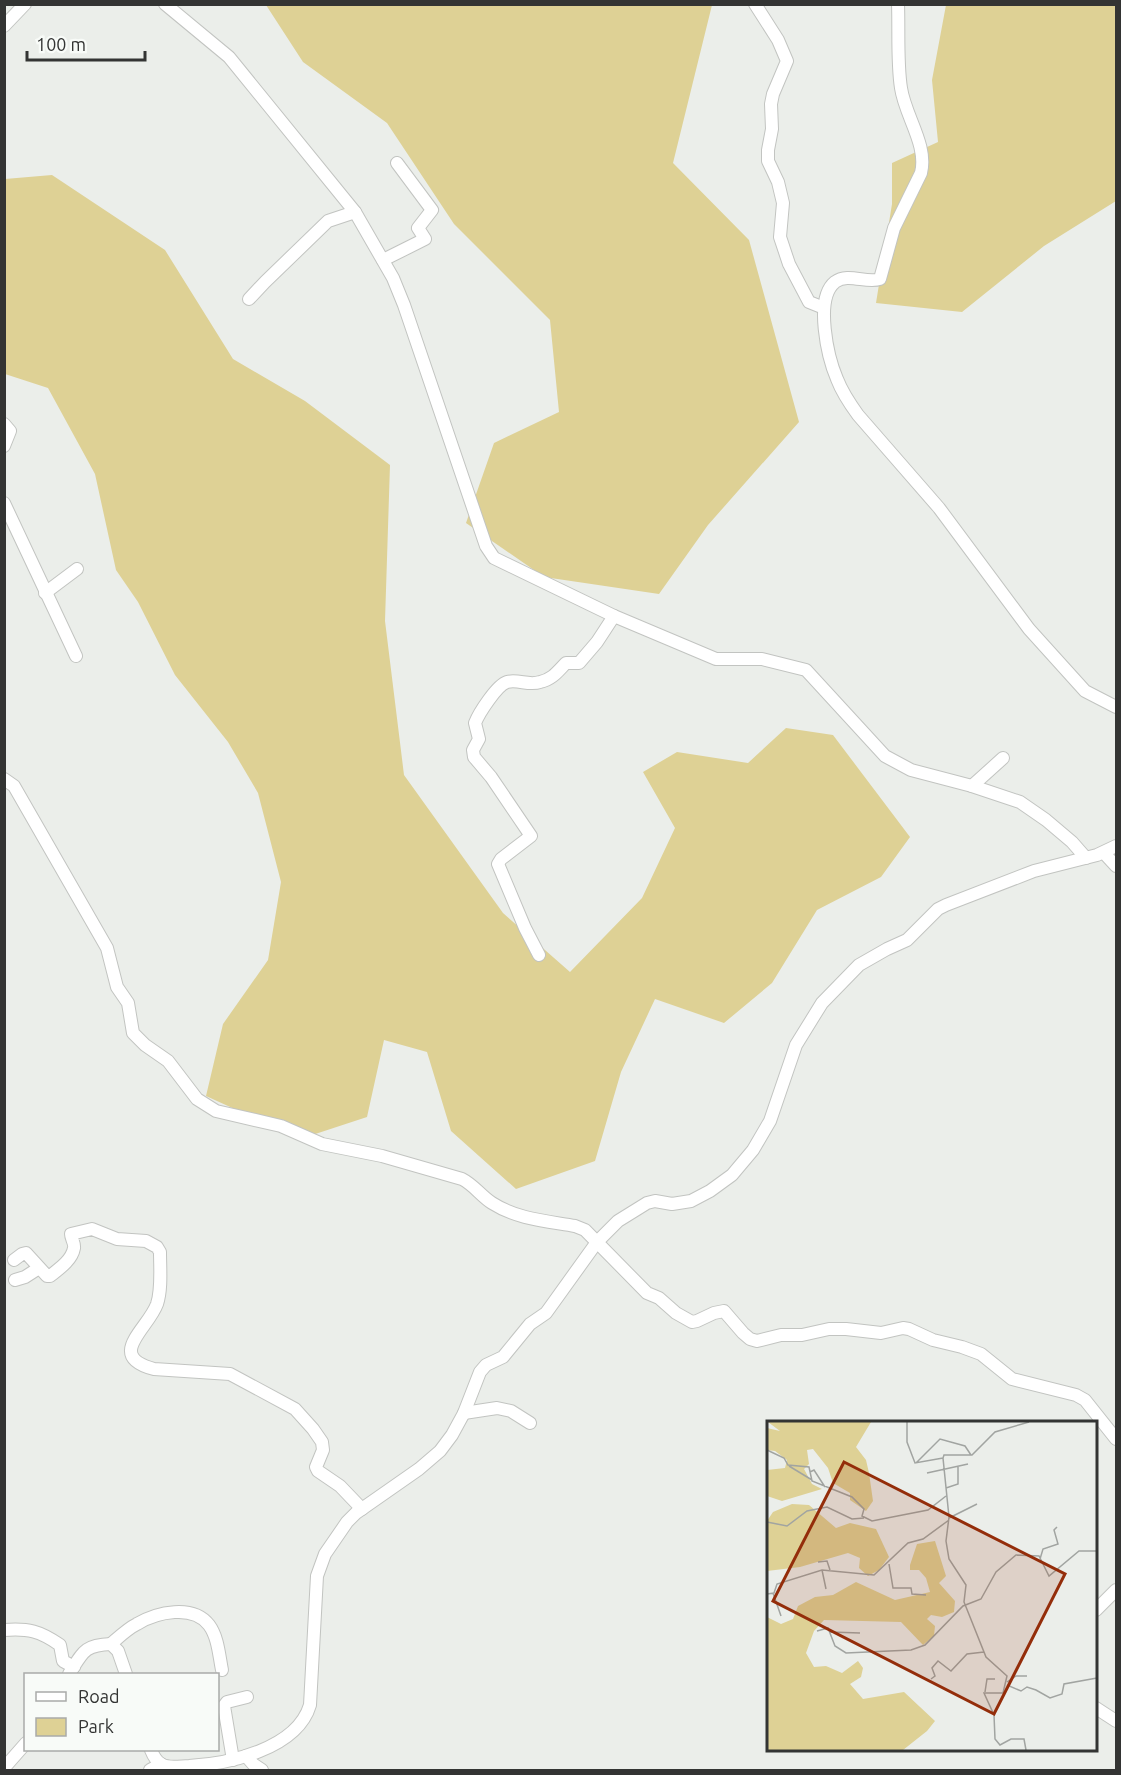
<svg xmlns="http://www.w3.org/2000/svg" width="1121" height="1775" font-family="Ubuntu,sans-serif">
	<rect width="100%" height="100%" fill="#ebeeea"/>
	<!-- green -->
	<g fill="#ded195">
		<path d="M266 5H712L673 163 749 240 799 422 708 525 659 594 544 577 466 523 494 443 559 412 550 320 454 224 387 123 303 62Z"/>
		<path d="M946 5H1116V201L1044 246 962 312 876 303 892 204V163L938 142 932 80Z"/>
		<path d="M52 175 165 250 233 359 305 401 390 465 385 621 404 775 503 913 570 972 642 898 675 828 643 772 677 752 748 763 786 728 833 735 910 837 881 877 817 910 772 983 724 1023 655 999 621 1072 595 1161 516 1189 451 1131 427 1052 384 1040 367 1117 300 1139 206 1096 223 1024 268 960 281 882 258 793 228 742 175 675 138 602 116 570 95 474 48 388 5 374V179Z"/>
	</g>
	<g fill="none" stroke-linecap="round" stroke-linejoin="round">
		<defs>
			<g id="minor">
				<path d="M165 4 229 57 355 212 393 278 404 305 486 546 494 558 614 616 716 659H762L806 670 885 756 911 770 972 786 1020 802 1046 820 1072 842 1086 858"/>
				<path d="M755 4 778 40 787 61 773 94 771 104 772 129 768 150V161L778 182 783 203 780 237 789 264 809 302 824 308"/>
				<path d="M898 4C899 31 897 63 901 88 905 116 928 145 921 173L894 228 880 279C867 284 848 272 835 282 814 299 828 358 837 379 842 392 850 404 858 415L939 508 1029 629 1085 691 1116 707"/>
				<path d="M4 26 25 4"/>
				<path d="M383 260 425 239 418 228 432 210 397 163"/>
				<path d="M249 299 265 282 328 221 355 212"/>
				<path d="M4 424 10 431 4 446"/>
				<path d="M4 503 76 656"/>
				<path d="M45 593 77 569"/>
				<path d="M4 779 14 786 107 948 117 987 128 1003 133 1033 145 1045 168 1061 197 1099 216 1111 281 1126 322 1144 382 1156 462 1179C474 1185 481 1196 492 1203 517 1219 546 1221 575 1226L585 1230 647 1293 659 1298 676 1313 692 1322 697 1321 714 1313 724 1311 743 1333 750 1339 757 1341 781 1335H802L829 1329H846L881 1333 903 1328 909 1329 933 1340 962 1347 981 1354 1012 1379 1076 1395 1085 1400 1116 1439"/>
				<path d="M972 786 1003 758"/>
				<path d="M1104 853 1116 866"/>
				<path d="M539 955 525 928 498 864 501 859 531 836 491 777 474 757 473 750 479 739 475 723C479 713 497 685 507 682 518 679 529 686 540 682 553 679 558 671 566 663H579L597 642 614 616"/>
				<path d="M14 1260 22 1254 26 1253 47 1276H50C59 1269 72 1260 74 1248 75 1244 71 1238 71 1234L92 1229 117 1239 146 1241 157 1247 160 1252C160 1268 162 1289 157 1304 148 1329 105 1356 154 1369L230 1374 295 1409 313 1429 322 1442 323 1450 316 1467 318 1471 340 1486 362 1509"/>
				<path d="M15 1280 25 1277 39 1268"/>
				<path d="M464 1413 497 1408 511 1411 530 1423"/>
				<path d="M1096 1610 1116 1590"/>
				<path d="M4 1630C28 1628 40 1631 60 1645L63 1661 74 1667"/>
				<path d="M111 1644C119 1637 127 1629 137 1624 157 1612 193 1604 209 1625 218 1637 219 1655 222 1670"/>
				<path d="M69 1674C83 1652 84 1645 111 1644L118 1651 126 1674"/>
				<path d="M1096 1708 1116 1721"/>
				<path d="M151 1750C153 1755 156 1761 161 1764 168 1769 181 1766 189 1766 228 1764 297 1749 310 1705L317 1576 325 1554 347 1522 356 1513 419 1469 440 1451 452 1435 464 1413 480 1372 486 1365 503 1357 530 1324 546 1313 597 1242 618 1221 647 1203 655 1201 672 1204 691 1201 710 1191 732 1175 753 1150 770 1121 796 1045 822 1003 859 965 887 949 907 940 938 909 946 905 1034 871 1097 855 1116 846"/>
				<path d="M246 1756 253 1764 262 1770"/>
				<path d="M233 1760 224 1706 227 1702 247 1697"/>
				<path d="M4 1768 26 1743"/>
				<path d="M150 1770 161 1764"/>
			</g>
		</defs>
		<!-- minor casing -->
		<use href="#minor" stroke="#c2c4c1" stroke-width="14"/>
		<!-- minor -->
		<use href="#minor" stroke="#fff" stroke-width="12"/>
	</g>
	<!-- overview -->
	<g transform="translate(767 1421)">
		<rect width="330" height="330" fill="#ebeeea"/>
		<path d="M1 1H104L89 26 99 39 102 52 106 80 99 90 83 79V72L66 62 61 47 46 28 40 29 42 43 37 48 45 63 55 68 15 80 0 75V49L18 47 20 39 8 30 0 29V7L13 10ZM25 83 42 84 69 107 83 102 109 108 122 136 112 149 101 155 92 147 93 137 81 132 33 146 0 150V100L6 91ZM168 120 179 155 172 162 188 180 187 191 175 196 164 194 160 198 168 205 167 215 156 224 134 201 57 199 47 210 39 232 47 246 59 245 75 252 91 240 96 247 94 256 83 263 96 278 137 271 168 300 160 310 136 329H0V196L14 203 26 198 31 185 48 176 66 174 89 161 128 179 163 171 159 157 152 149H143V144L150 123Z" fill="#ded195"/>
		<path fill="none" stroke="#a1a4a1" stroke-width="1.5" d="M140 1V21L148 42 176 37M0 29 17 37 21 44 42 46 45 60 85 76 97 88 95 95 105 100 161 89 179 75M149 42 173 18 198 25 204 34M22 45 45 59M43 51 47 49 58 66M160 52 201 43M179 67 191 63V46M182 97 210 83M0 101 20 105 40 90 60 86 85 98 97 97M273 138 276 128 291 123 287 109 290 106M51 141 60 140 63 149M122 143 126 167H144L145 173 159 174M55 149 59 168M6 172 14 195M0 173 7 172 10 163 55 149 107 154 141 122 156 118 182 99M50 210 61 207 68 225 79 232 144 229 158 224 196 185 214 178 229 151 249 134 272 135 282 155 312 130H330M63 211 93 212M164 258 168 255 165 247 171 240 184 250 200 233 217 231M240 261 249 255H260M240 264 254 270 260 266 269 269 283 277 295 273 297 263 330 257M218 271 220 258H228M259 329 257 318H244L233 324 228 318 227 294 217 272H236L240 255 219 236 197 181 199 164 182 138 179 120 182 96 176 37 177 34H205L228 11 262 1"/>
		<path fill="#942d0a" fill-opacity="0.15" stroke="#942d0a" stroke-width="3" d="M77 41 298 153 227 293 6 180Z"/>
		<rect width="330" height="330" fill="none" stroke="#333433" stroke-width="3"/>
	</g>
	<!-- border -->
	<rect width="1121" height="1775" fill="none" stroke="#333433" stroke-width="12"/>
	<!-- legend -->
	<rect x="24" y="1673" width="195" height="78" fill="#f8fbf8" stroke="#a9aba9" stroke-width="1.5"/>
	<rect x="36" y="1692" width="30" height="9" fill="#ffffff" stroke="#a9aba9" stroke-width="1.5"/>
	<text x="78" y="1703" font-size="18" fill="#333433">Road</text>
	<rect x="36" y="1718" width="30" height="18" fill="#ded195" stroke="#a9aba9" stroke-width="1.5"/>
	<text x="78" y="1733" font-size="18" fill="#333433">Park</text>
	<!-- scale -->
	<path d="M27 51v9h118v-9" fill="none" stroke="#333433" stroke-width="3"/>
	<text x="36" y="51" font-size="18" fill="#333433" stroke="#f8fbf8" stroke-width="4.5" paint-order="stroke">100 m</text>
</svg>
